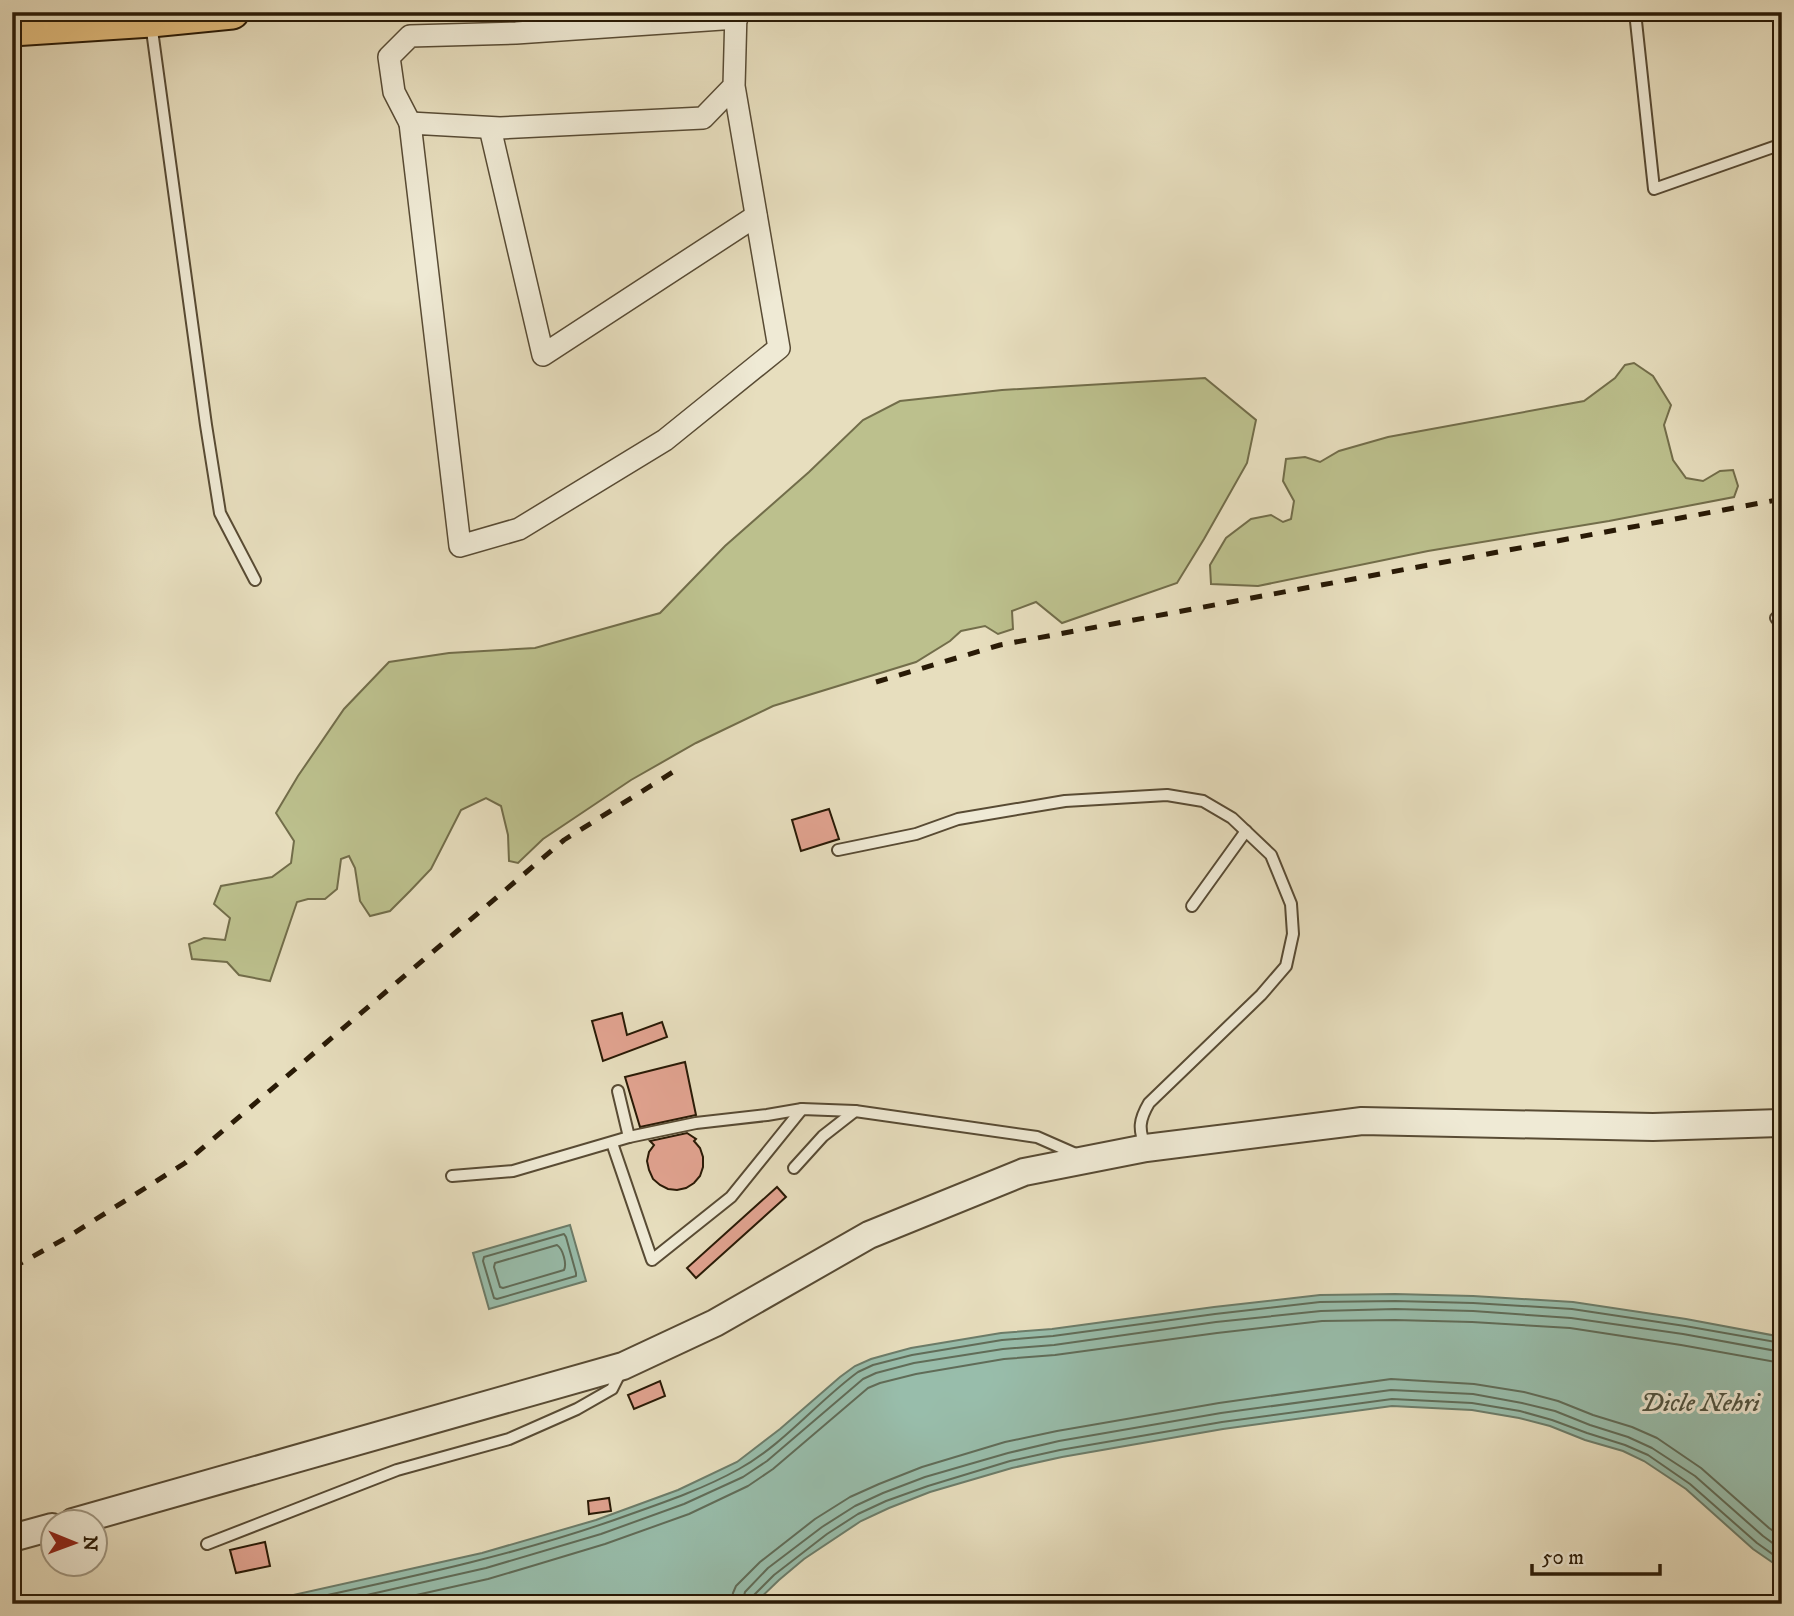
<svg xmlns="http://www.w3.org/2000/svg" width="1794" height="1616" font-family="'IM FELL DW Pica',serif">
	<rect width="100%" height="100%" fill="#e7debe"/>
	<filter id="stains"><feTurbulence type="fractalNoise" baseFrequency=".00286" numOctaves="4"/><feColorMatrix values="0 0 0 0 .2 0 0 0 0 .09 0 0 0 0 .02 0 0 0 .5 -.17"/></filter>
	<radialGradient id="worn" r=".72"><stop offset=".6" stop-color="#630" stop-opacity="0"/><stop offset="1" stop-color="#630" stop-opacity=".3"/></radialGradient>
	<!-- green -->
	<g fill="#bcc08d" stroke="#726d4a" stroke-width="2">
		<path d="M1634 363 1653 376 1671 405 1664 425 1673 460 1686 478 1703 481 1720 471 1733 470 1738 486 1734 497 1609 521 1428 551 1258 586 1211 584 1210 565 1226 538 1251 519 1271 515 1283 522 1291 519 1294 501 1283 481 1286 459 1305 457 1320 462 1339 451 1388 437 1584 401 1615 378 1625 365Z"/>
		<path d="M1205 378 1256 420 1247 463 1204 539 1177 583 1062 623 1036 602 1012 611 1013 629 998 634 985 626 961 631 950 641 916 662 773 706 696 743 631 780 543 839 518 863 509 861 508 835 501 806 486 798 461 810 431 869 410 891 390 911 370 916 360 901 355 868 349 856 341 859 337 889 325 899H308L297 902 270 981 239 975 227 962 192 959 189 944 204 938 225 940 230 918 214 904 221 886 272 877 291 863 294 841 276 813 298 776 344 709 389 662 449 653 535 648 660 613 725 546 809 472 863 420 900 401 1002 390Z"/>
	</g>
	<!-- water -->
	<g fill="#98bdab" stroke="#6c7c69" stroke-width="2">
		<path d="M570 1225 586 1281 489 1309 473 1253Z"/>
		<path d="M1395 1294 1473 1296 1573 1302 1686 1319 1782 1337V1569L1753 1549 1686 1489 1644 1461 1623 1451 1585 1440 1550 1426 1519 1418 1472 1410 1392 1406 1223 1429 1062 1457 1012 1468 930 1492 889 1508 861 1521 804 1559 779 1580 754 1604H253L482 1553 596 1520 678 1490 737 1462 780 1429 840 1377 855 1366 871 1359 889 1354 911 1348 1001 1333 1052 1329 1214 1307 1320 1295Z"/>
	</g>
	<g fill="none" stroke-linecap="round" stroke-linejoin="round">
		<!-- shore -->
		<g stroke="#606c58" stroke-width="2">
			<path d="M564 1234 566 1237 576 1273V1276L497 1299 494 1298 483 1261 484 1257Z"/>
			<path d="M557 1245C563 1249 567 1264 564 1270L503 1288 500 1287 494 1267 495 1263Z"/>
			<path d="M286 1604C402 1579 519 1555 631 1514 668 1501 705 1488 739 1469 784 1444 817 1402 858 1372L873 1365 912 1355 1002 1340 1053 1336 1215 1314 1320 1302 1395 1301 1473 1303 1572 1309 1685 1326 1782 1343"/>
			<path d="M327 1604 486 1568 601 1534 684 1504 743 1477 767 1461 863 1379 876 1373 914 1363 1003 1349 1054 1345 1216 1322 1321 1311 1395 1309 1473 1311 1571 1318 1683 1334 1782 1352"/>
			<path d="M376 1604 488 1579 532 1566 605 1544 689 1514 748 1486 773 1469 868 1388 880 1383 916 1374 1004 1359 1055 1355 1217 1333 1322 1321 1395 1320 1472 1322 1570 1328 1681 1345 1782 1363"/>
			<path d="M731 1604 733 1593 736 1586 760 1562 815 1519 850 1497 879 1484 922 1467 1005 1442 1057 1431 1219 1403 1391 1379 1474 1384 1524 1392 1558 1401 1593 1415 1632 1427 1657 1438 1701 1468 1769 1528 1782 1537"/>
			<path d="M742 1604 745 1592 768 1568 822 1527 855 1506 883 1493 925 1477 1008 1453 1059 1441 1221 1413 1391 1390 1473 1394 1522 1403 1555 1411 1590 1425 1628 1437 1652 1448 1695 1476 1763 1536 1782 1550"/>
			<path d="M751 1604 753 1596 774 1575 827 1534 858 1514 886 1501 928 1486 1010 1461 1060 1450 1222 1422 1392 1399 1472 1403 1520 1411 1552 1420 1587 1433 1625 1445 1648 1455 1690 1484 1757 1543 1782 1561"/>
		</g>
	</g>
	<!-- building -->
	<g fill="#e1a390" stroke="#291a06" stroke-width="2">
		<path d="M829 809 839 839 801 851 792 820Z"/>
		<path d="M622 1013 627 1035 662 1022 667 1037 603 1061 592 1021Z"/>
		<path d="M685 1062 696 1115 640 1127 625 1077Z"/>
		<path d="M687 1133 696 1139 694 1141 700 1148 703 1157V1167L700 1176 694 1183 686 1188 677 1190 668 1189 660 1185 653 1179 649 1170 647 1161 649 1152 654 1145 650 1141Z"/>
		<path d="M777 1187 786 1197 696 1278 687 1268Z"/>
		<path d="M660 1381 665 1396 634 1409 628 1395Z"/>
		<path d="M609 1498 611 1511 589 1514 588 1501Z"/>
		<path d="M265 1542 270 1566 236 1573 230 1550Z"/>
	</g>
	<g fill="none" stroke-linecap="round" stroke-linejoin="round">
		<defs>
			<g id="service">
				<path d="M1635 12 1654 189 1782 144"/>
				<path d="M151 23 206 425 220 513 255 580"/>
				<path d="M1776 618 1782 625"/>
				<path d="M838 850 916 834 958 819 1065 801 1167 795 1203 801 1232 818 1271 855 1291 904 1293 934 1286 966 1261 995 1149 1103C1139 1120 1138 1129 1146 1148"/>
				<path d="M1192 906 1246 831"/>
				<path d="M618 1091 629 1137"/>
				<path d="M612 1143 652 1260 731 1197 802 1109"/>
				<path d="M794 1168 823 1136 855 1111"/>
				<path d="M452 1176 513 1171 629 1137 696 1123 767 1115 802 1109 855 1111 1037 1137 1078 1155"/>
				<path d="M207 1544 397 1470 509 1439 577 1409 612 1389 622 1369"/>
			</g>
			<g id="minor">
				<path d="M734 86 703 118 500 128 410 123 460 546 519 529 665 440 779 348 734 86 736 12"/>
				<path d="M410 123 394 92 389 57 410 36 516 33 737 18"/>
				<path d="M490 128 543 355 756 216"/>
			</g>
			<g id="tertiary">
				<path d="M73 1522 623 1366 715 1323 869 1235 1024 1172 1146 1148 1362 1121 1653 1127 1782 1123"/>
				<path d="M12 1538 52 1527"/>
			</g>
			<path id="trunk" d="M12 29 151 20 232 12"/>
		</defs>
		<!-- service casing -->
		<use href="#service" stroke="#584b34" stroke-width="14"/>
		<!-- minor casing -->
		<use href="#minor" stroke="#584b34" stroke-width="24"/>
		<!-- tertiary casing -->
		<use href="#tertiary" stroke="#584b34" stroke-width="30"/>
		<!-- trunk casing -->
		<use href="#trunk" stroke="#291a06" stroke-width="37"/>
		<!-- service -->
		<use href="#service" stroke="#efead5" stroke-width="10"/>
		<!-- minor -->
		<use href="#minor" stroke="#efead5" stroke-width="21"/>
		<!-- tertiary -->
		<use href="#tertiary" stroke="#efead5" stroke-width="26"/>
		<!-- trunk -->
		<use href="#trunk" stroke="#e4bf7f" stroke-width="33"/>
		<!-- rail -->
		<g stroke="#291a06" stroke-width="5" stroke-dasharray="12 12" stroke-linecap="butt">
			<path d="M876 682 1000 645 1782 499"/>
			<path d="M12 1268 66 1238 185 1163 564 840 681 767"/>
		</g>
	</g>
	<g text-anchor="middle" stroke-width="6" stroke-linejoin="round" paint-order="stroke">
		<!-- water labels -->
		<g font-size="26" font-style="italic" fill="#505340" stroke="#efead5">
			<text x="1700" y="1411">Dicle Nehri</text>
		</g>
	</g>
	<!-- margin -->
	<rect width="1794" height="1616" fill="none" stroke="#e7debe" stroke-width="42"/>
	<rect x="14" y="14" width="1766" height="1588" fill="none" stroke="#291a06" stroke-width="3.5"/>
	<rect x="21" y="21" width="1752" height="1574" fill="none" stroke="#291a06" stroke-width="2"/>
	<!-- north arrow -->
	<g transform="translate(74 1543) rotate(91)"><circle r="33" fill="#efead5" stroke="#a09782" stroke-width="2"/>
	<path d="M0-5L12 26L0 18L-12 26Z" fill="#8f2418"/>
	<text y="-10" font-size="19" font-weight="bold" text-anchor="middle" fill="#291a06">N</text>
	</g>
	<!-- scale -->
	<path d="M1532 1564v10h128v-10" fill="none" stroke="#291a06" stroke-width="3.5"/>
	<text x="1542" y="1564" font-size="21" fill="#291a06" stroke="#efead5" stroke-width="5" paint-order="stroke">50 m</text>
	<rect width="100%" height="100%" filter="url(#stains)"/>
	<rect width="100%" height="100%" fill="url(#worn)"/>
</svg>
